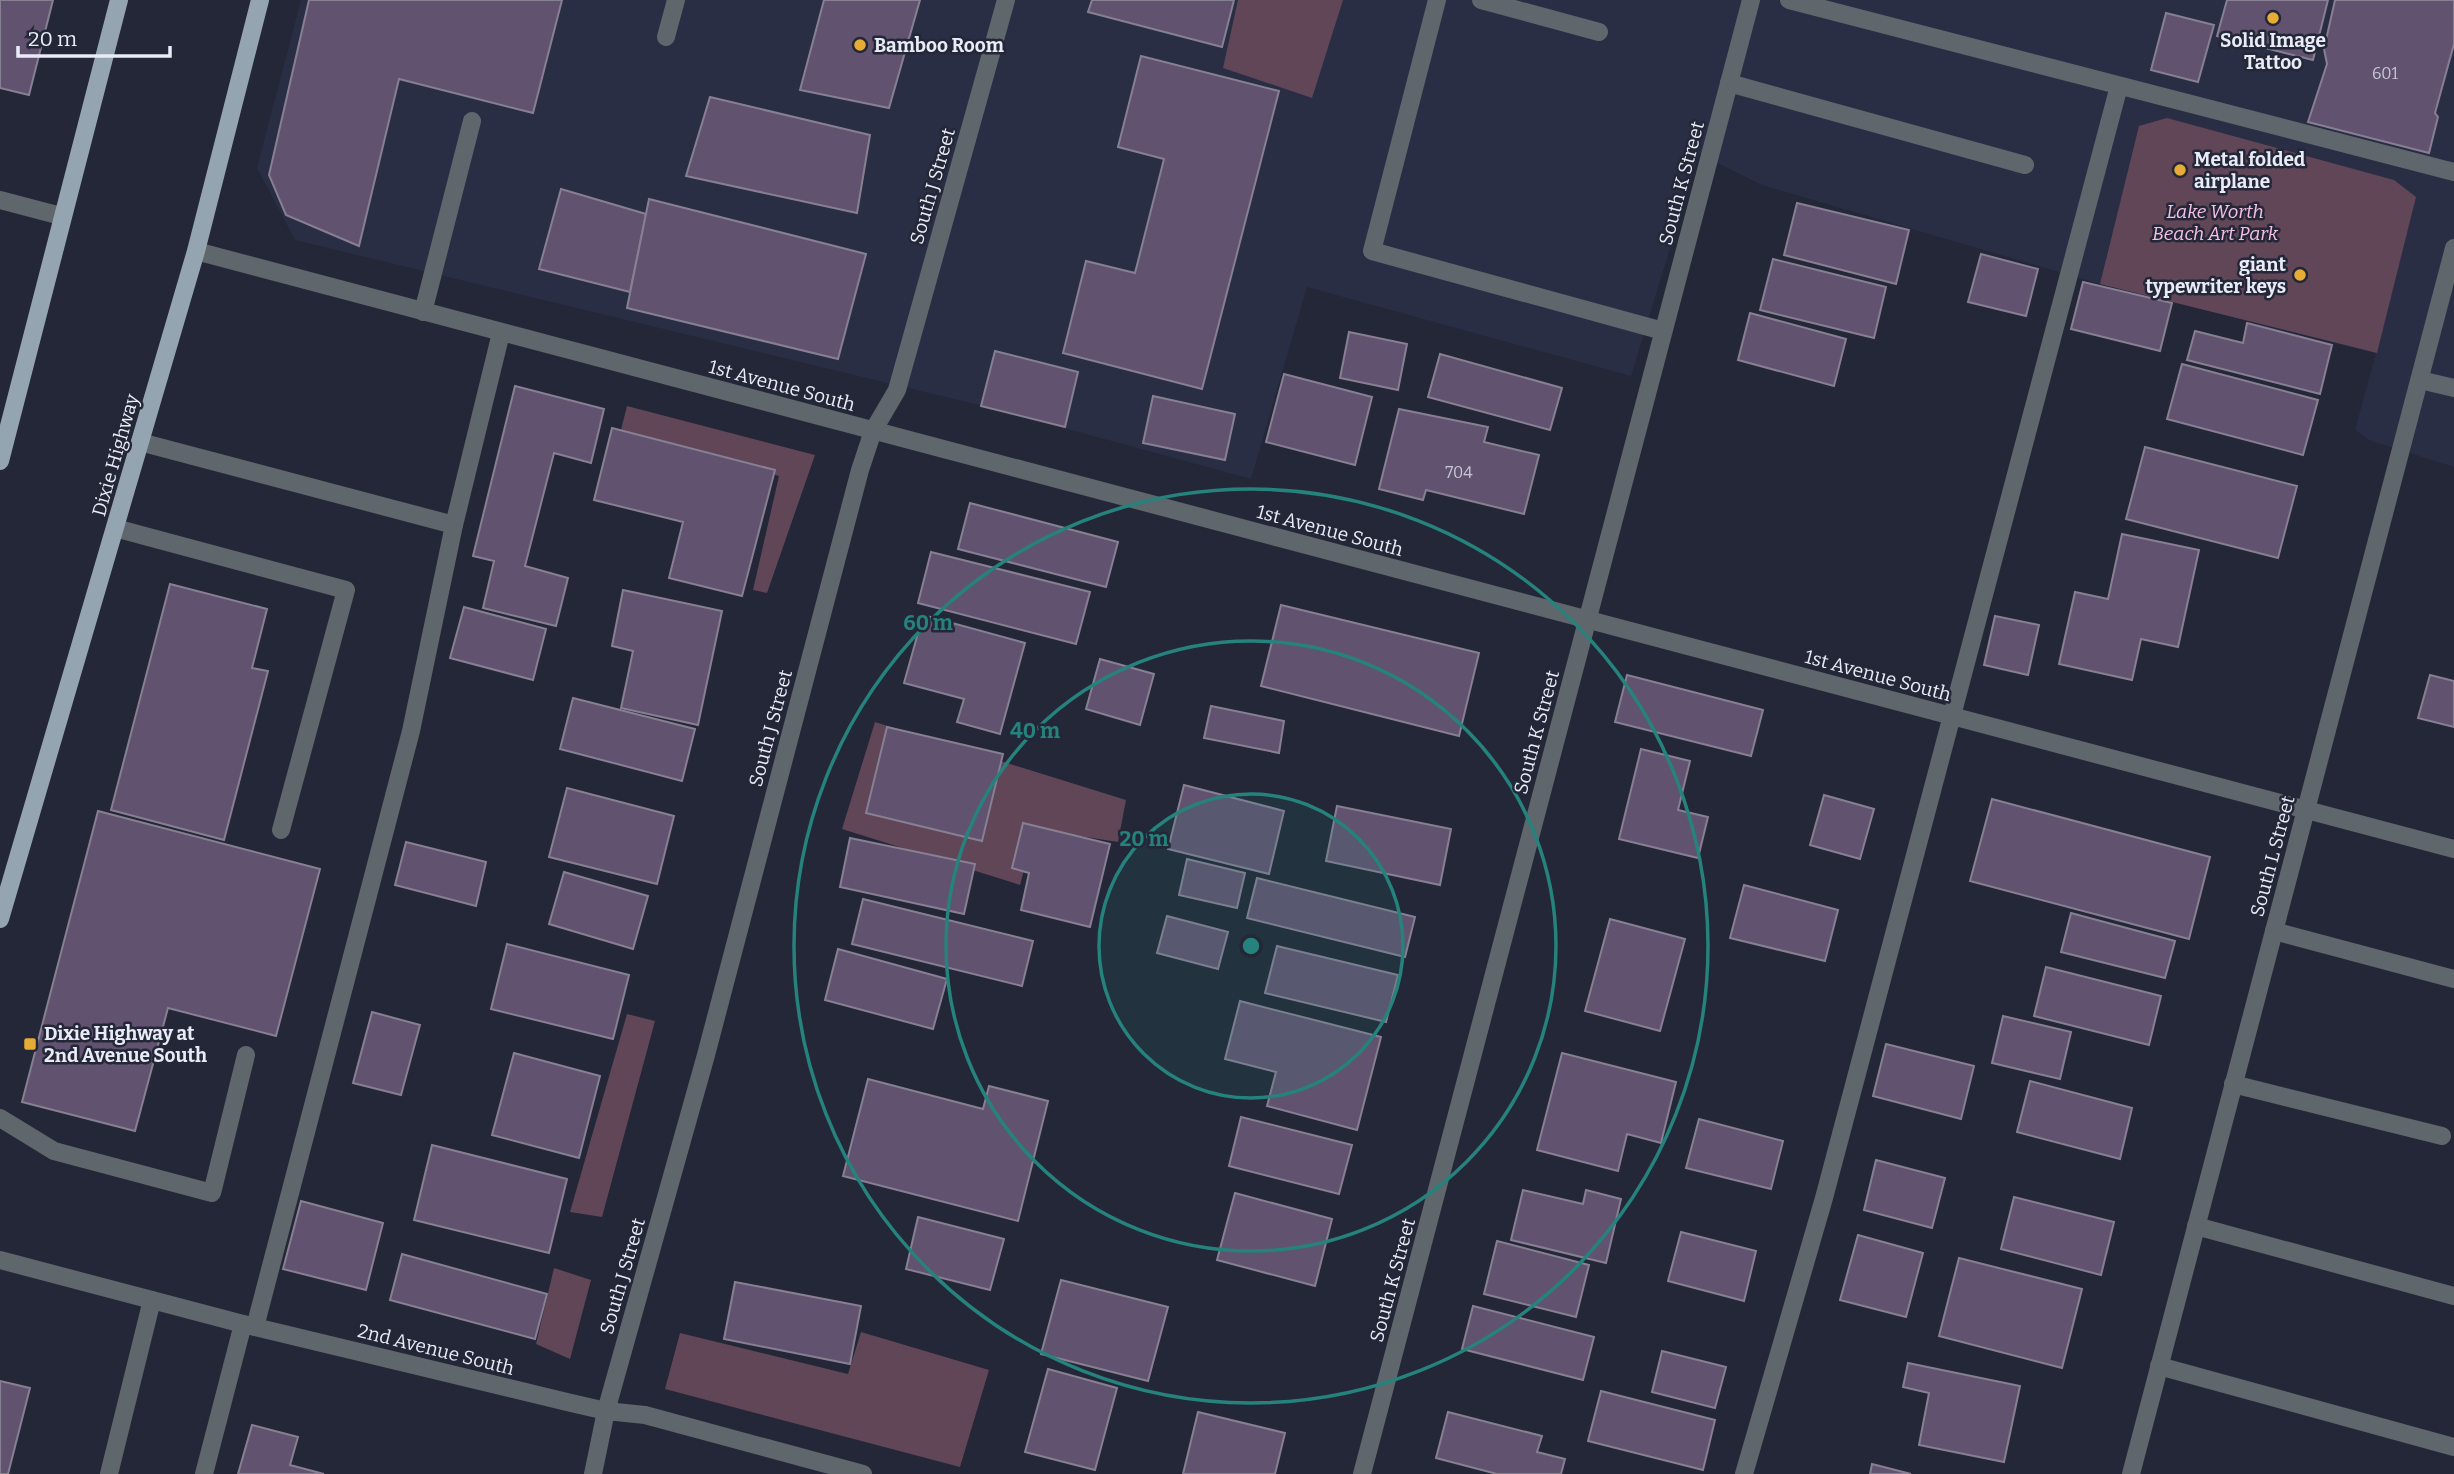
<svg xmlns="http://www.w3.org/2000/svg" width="2454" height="1474" font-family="Bitter,serif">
	<rect width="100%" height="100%" fill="#232737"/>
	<!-- built -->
	<path fill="#292e44" d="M301 0H2454V467L2369 440 2355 430 2376 353 2100 284 1762 185 1699 154 1631 376 1307 287 1251 479 983 406 295 240 257 168Z"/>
	<!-- green -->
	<g fill="#614658">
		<path d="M1238 0H1343L1312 98 1223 68Z"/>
		<path d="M2167 118 2394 180 2416 197 2377 353 2100 284 2139 126Z"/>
		<path d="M627 406 815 455 767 593 753 590 779 476 620 434Z"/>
		<path d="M875 722 1126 800 1118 842 1035 829 1020 885 842 829Z"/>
		<path d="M627 1014 655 1021 602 1217 570 1212Z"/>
		<path d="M554 1268 591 1280 570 1359 536 1344Z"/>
		<path d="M861 1332 989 1370 960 1467 665 1389 680 1333 848 1374Z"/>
	</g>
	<!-- building -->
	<g fill="#615370" stroke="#877f92" stroke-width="2">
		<path d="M0 0H53L29 95 0 88Z"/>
		<path d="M309 0H562L533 113 399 79 359 246 286 215 269 175Z"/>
		<path d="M824 0H920L889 108 800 90Z"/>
		<path d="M1092 0H1234L1222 47 1088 12Z"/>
		<path d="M2227 0H2328L2313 60 2217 36Z"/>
		<path d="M2335 0H2454V44L2435 113 2438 117 2429 153 2308 122 2327 64 2324 49Z"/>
		<path d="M2166 13 2214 25 2198 82 2151 70Z"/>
		<path d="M1141 56 1279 91 1202 389 1063 353 1086 261 1135 273 1164 159 1118 147Z"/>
		<path d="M710 97 870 135 857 213 686 176Z"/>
		<path d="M561 189 646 214 630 292 539 269Z"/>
		<path d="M649 199 866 254 838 359 627 308Z"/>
		<path d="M1797 203 1909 230 1896 284 1784 255Z"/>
		<path d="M1981 254 2038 269 2026 316 1968 302Z"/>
		<path d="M1773 259 1886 287 1874 338 1760 310Z"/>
		<path d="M2083 282 2172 303 2160 351 2071 329Z"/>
		<path d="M1750 313 1846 339 1834 386 1738 360Z"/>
		<path d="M2247 323 2332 345 2320 394 2187 360 2195 331 2243 343Z"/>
		<path d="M1349 332 1407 344 1398 390 1340 378Z"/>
		<path d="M995 351 1078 372 1065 427 981 406Z"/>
		<path d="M1440 354 1562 388 1550 430 1428 397Z"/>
		<path d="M2182 364 2318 400 2303 455 2167 419Z"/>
		<path d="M1284 374 1372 397 1355 465 1266 442Z"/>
		<path d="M515 386 604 409 591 463 554 453 525 566 568 578 556 626 483 608 494 561 473 556Z"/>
		<path d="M1153 396 1235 414 1225 460 1143 443Z"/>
		<path d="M1399 409 1488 427 1484 442 1539 455 1524 514 1426 490 1423 500 1379 489Z"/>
		<path d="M612 428 775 470 742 596 669 578 683 522 594 500Z"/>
		<path d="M2145 447 2297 486 2278 558 2126 519Z"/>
		<path d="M970 503 1118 542 1106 587 958 549Z"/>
		<path d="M2122 534 2199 550 2178 647 2141 639 2132 680 2059 664 2075 592 2108 599Z"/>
		<path d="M931 552 1090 592 1076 644 918 603Z"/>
		<path d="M170 584 267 609 252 668 268 671 224 840 111 810Z"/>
		<path d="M623 590 722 611 698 725 621 708 633 651 612 646Z"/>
		<path d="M1281 605 1479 653 1459 736 1261 686Z"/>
		<path d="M464 607 546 629 533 680 450 658Z"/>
		<path d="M923 615 1025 643 1000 734 957 722 964 699 904 683Z"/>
		<path d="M1995 616 2039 625 2028 675 1984 665Z"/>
		<path d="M1100 659 1154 674 1140 725 1086 709Z"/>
		<path d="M1627 675 1763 710 1751 756 1615 722Z"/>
		<path d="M2430 675 2454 681V727L2418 718Z"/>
		<path d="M573 698 695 729 682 781 560 749Z"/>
		<path d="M1211 706 1284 721 1279 753 1204 738Z"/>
		<path d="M887 727 1003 754 982 841 866 813Z"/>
		<path d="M1641 749 1690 761 1678 810 1708 817 1698 858 1619 839Z"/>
		<path d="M1184 785 1284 811 1269 874 1168 849Z"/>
		<path d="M567 788 674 816 657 884 549 857Z"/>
		<path d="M1824 795 1874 809 1860 859 1810 845Z"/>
		<path d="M1992 799 2210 857 2189 939 1970 881Z"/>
		<path d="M1337 806 1451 829 1440 885 1326 861Z"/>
		<path d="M98 811 320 869 276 1036 168 1008 135 1131 22 1102Z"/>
		<path d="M1023 823 1110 844 1090 927 1021 910 1029 873 1012 868Z"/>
		<path d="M850 838 975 864 964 914 840 887Z"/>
		<path d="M406 842 486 862 476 906 395 885Z"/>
		<path d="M1187 859 1245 873 1237 908 1179 895Z"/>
		<path d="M564 872 648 896 633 949 549 924Z"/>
		<path d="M1257 878 1415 917 1405 957 1247 918Z"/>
		<path d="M1744 885 1838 910 1825 961 1730 938Z"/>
		<path d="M863 899 1033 941 1022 986 852 944Z"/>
		<path d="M2071 913 2175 941 2165 978 2061 952Z"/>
		<path d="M1167 916 1228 932 1218 969 1157 953Z"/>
		<path d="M1610 919 1685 939 1660 1031 1585 1011Z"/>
		<path d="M507 944 629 975 613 1039 491 1009Z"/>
		<path d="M1277 946 1398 975 1386 1022 1265 993Z"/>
		<path d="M838 949 947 979 933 1029 825 1000Z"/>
		<path d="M2046 967 2161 996 2149 1045 2034 1016Z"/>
		<path d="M1240 1001 1381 1037 1357 1130 1267 1106 1276 1072 1225 1059Z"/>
		<path d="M372 1012 420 1025 401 1095 353 1083Z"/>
		<path d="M2003 1016 2071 1032 2060 1079 1992 1063Z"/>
		<path d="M1886 1044 1974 1066 1961 1119 1873 1096Z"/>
		<path d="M514 1053 600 1076 579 1158 492 1135Z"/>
		<path d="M1562 1053 1676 1082 1661 1143 1627 1134 1618 1171 1537 1150Z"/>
		<path d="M868 1079 983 1109 989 1086 1048 1101 1018 1221 843 1176Z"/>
		<path d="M2030 1081 2132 1108 2120 1159 2017 1132Z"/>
		<path d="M1241 1117 1352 1145 1339 1194 1229 1166Z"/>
		<path d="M1699 1119 1783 1141 1771 1189 1686 1168Z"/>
		<path d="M432 1145 567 1179 549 1253 414 1220Z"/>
		<path d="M1876 1160 1945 1178 1932 1228 1864 1210Z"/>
		<path d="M1523 1190 1583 1204 1586 1190 1621 1199 1606 1263 1511 1240Z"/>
		<path d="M1235 1193 1332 1219 1315 1286 1217 1260Z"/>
		<path d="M2014 1197 2114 1222 2101 1275 2001 1249Z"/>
		<path d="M301 1201 383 1223 366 1290 283 1269Z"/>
		<path d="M918 1217 1004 1239 990 1290 906 1269Z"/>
		<path d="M1681 1232 1756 1251 1744 1301 1668 1281Z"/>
		<path d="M1858 1235 1923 1253 1906 1317 1840 1300Z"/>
		<path d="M1497 1241 1589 1265 1576 1317 1484 1294Z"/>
		<path d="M402 1254 547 1294 535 1339 390 1300Z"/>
		<path d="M1959 1258 2082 1289 2062 1368 1939 1336Z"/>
		<path d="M1061 1280 1168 1307 1148 1381 1041 1354Z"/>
		<path d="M735 1282 861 1306 850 1364 724 1339Z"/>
		<path d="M1473 1306 1594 1337 1583 1380 1462 1349Z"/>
		<path d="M1662 1351 1726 1367 1715 1408 1652 1392Z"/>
		<path d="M1908 1363 2020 1386 2004 1462 1919 1445 1929 1393 1903 1387Z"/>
		<path d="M1048 1369 1117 1388 1095 1470 1025 1452Z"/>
		<path d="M0 1381 30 1388 8 1474H0Z"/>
		<path d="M1601 1391 1715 1420 1703 1470 1588 1441Z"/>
		<path d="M1198 1412 1285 1433 1275 1474H1183Z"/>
		<path d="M1448 1412 1542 1436 1537 1452 1565 1459 1561 1474H1497L1436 1458Z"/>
		<path d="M252 1425 298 1437 290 1465 324 1474H238Z"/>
		<path d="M1872 1464 1911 1474H1870Z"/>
	</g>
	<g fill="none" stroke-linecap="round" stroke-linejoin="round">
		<!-- service -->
		<g stroke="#5f676c" stroke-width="18">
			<path d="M1437 0 1372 251 1663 331"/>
			<path d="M1481 0 1599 32"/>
			<path d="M1789 0 2454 172"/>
			<path d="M666 37 676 0"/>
			<path d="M1729 83 2025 165"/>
			<path d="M423 312 472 121"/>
			<path d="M2420 380 2454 388"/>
			<path d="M140 442 454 525 501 333"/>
			<path d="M115 528 346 590 281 830"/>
			<path d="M2274 931 2454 979"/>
			<path d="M2233 1084 2442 1136"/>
			<path d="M0 1118 54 1151 212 1193 246 1055"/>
			<path d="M2196 1226 2454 1296"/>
			<path d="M255 1327 411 731 454 525"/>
			<path d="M2159 1366 2454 1447"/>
			<path d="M109 1474 152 1300"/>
			<path d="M204 1474 243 1324"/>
			<path d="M1744 1474 1824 1198 2119 86"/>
		</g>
		<!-- minor -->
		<g stroke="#5f676c" stroke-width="18">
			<path d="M0 200 61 216"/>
			<path d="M196 251 2454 849"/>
			<path d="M0 1260 243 1324 567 1402 606 1411 645 1415 863 1474"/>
			<path d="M593 1474 606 1411 706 1055 860 470 873 431 897 390 1006 0"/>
			<path d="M1362 1474 1751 0"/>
			<path d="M2131 1474 2454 248"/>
		</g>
		<!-- primary -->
		<g stroke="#94a5b1" stroke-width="18">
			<path d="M0 461 119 0"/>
			<path d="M0 919 196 251 260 0"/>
		</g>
	</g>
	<!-- distance rings -->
	<circle cx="1251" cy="946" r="152" fill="#25827c" fill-opacity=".12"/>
	<g fill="none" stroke="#25827c" stroke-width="3.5">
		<circle cx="1251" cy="946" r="152"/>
		<circle cx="1251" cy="946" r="305"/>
		<circle cx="1251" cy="946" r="457"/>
	</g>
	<!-- markers -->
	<g fill="#e6ac36" stroke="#232737" stroke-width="2.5">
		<circle cx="2273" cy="18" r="7"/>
		<circle cx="860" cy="45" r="7"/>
		<circle cx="2180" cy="170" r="7"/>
		<circle cx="2300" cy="275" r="7"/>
		<rect x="23" y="1037" width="14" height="14" rx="3.5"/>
	</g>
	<g text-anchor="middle" stroke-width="5" stroke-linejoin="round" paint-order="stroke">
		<!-- number labels -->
		<g font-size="16" fill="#c7c6d5">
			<text x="2385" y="79">601</text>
			<text x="1459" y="478">704</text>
		</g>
		<!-- poi labels -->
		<g font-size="19" font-weight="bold" fill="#e9ecf7" stroke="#232737" text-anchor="start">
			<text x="2273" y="47" text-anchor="middle">Solid Image<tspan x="2273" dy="22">Tattoo</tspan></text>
			<text x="874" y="52">Bamboo Room</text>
			<text x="2194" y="166">Metal folded<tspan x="2194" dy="22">airplane</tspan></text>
			<text x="2286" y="271" text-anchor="end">giant<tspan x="2286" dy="22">typewriter keys</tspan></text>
			<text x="44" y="1040">Dixie Highway at<tspan x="44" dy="22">2nd Avenue South</tspan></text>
		</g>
		<!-- street labels -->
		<g font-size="19" fill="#e9ecf7" stroke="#232737">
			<text transform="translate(1681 183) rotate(-75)" y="7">South K Street</text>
			<text transform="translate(932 186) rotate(-74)" y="7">South J Street</text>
			<text transform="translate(782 385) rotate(15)" y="7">1st Avenue South</text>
			<text transform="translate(115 455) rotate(-74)" y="7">Dixie Highway</text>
			<text transform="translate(1330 530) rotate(15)" y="7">1st Avenue South</text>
			<text transform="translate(1878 675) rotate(15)" y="7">1st Avenue South</text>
			<text transform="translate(770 728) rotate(-75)" y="7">South J Street</text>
			<text transform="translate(1536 732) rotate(-75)" y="7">South K Street</text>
			<text transform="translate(2272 856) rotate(-75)" y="7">South L Street</text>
			<text transform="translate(622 1276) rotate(-74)" y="7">South J Street</text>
			<text transform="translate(1392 1280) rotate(-75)" y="7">South K Street</text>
			<text transform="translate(436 1349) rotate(14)" y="7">2nd Avenue South</text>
		</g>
		<!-- park labels -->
		<g font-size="19" font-style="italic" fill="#f8c0e4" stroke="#232737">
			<text x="2215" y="218">Lake Worth<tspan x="2215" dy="22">Beach Art Park</tspan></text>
		</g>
	</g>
	<circle cx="1251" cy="946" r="10" fill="#25827c" stroke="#232737" stroke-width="3.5"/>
	<g font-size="21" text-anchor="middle" font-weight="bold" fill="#25827c" stroke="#232737" stroke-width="5" stroke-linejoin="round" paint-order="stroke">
		<text x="928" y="630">60 m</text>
		<text x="1035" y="738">40 m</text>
		<text x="1144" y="846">20 m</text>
	</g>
	<!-- scale -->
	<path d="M18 46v10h152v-10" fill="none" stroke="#e9ecf7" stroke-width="3.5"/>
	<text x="28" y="46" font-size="21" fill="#e9ecf7" stroke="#232737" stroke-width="5" paint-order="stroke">20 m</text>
</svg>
